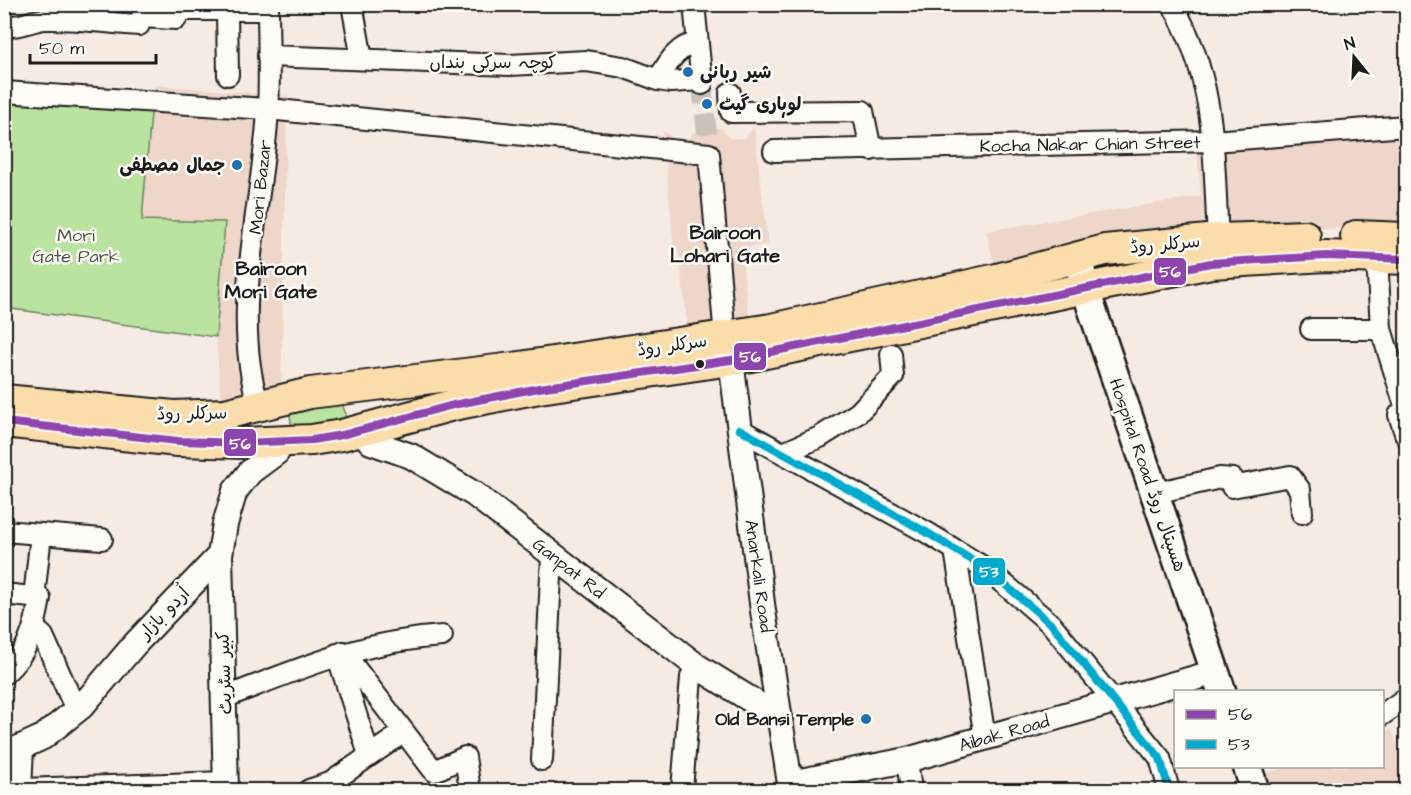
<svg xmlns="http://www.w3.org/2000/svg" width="1411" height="795" font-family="'Architects Daughter','Playpen Sans Arabic',sans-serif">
	<rect width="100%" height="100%" fill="#f6ebe2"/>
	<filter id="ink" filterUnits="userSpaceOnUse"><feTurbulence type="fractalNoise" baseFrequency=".0167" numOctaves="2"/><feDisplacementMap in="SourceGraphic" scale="12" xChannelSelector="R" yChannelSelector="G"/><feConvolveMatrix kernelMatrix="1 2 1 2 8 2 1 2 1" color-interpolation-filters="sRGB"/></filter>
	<g filter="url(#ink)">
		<!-- built -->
		<g fill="#eed6c9">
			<path d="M155 85 287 96 281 396 221 403 216 337 224 222 142 220Z"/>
			<path d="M754 126 768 244 741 249 749 320 688 332 679 252 674 251 663 131 676 140H687L697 129 721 128 729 138H745Z"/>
			<path d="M1406 126V230L1217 226 995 268 986 231 1201 196 1196 142Z"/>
			<path d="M1391 729 1406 769V790H1267L1262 775 1286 767 1382 766 1383 732Z"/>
		</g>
		<!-- green -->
		<g fill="#bae39f" stroke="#6b805e" stroke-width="1.5">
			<path d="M5 96 152 102 142 220 225 222 216 337 5 308Z"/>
			<path d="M342 404 346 414 343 423 292 427 290 416 294 407Z"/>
		</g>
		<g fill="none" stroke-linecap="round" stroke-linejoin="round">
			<!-- minor-tunnel -->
			<path stroke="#cac2ba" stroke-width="20" stroke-dasharray="20 10" stroke-linecap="butt" d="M702 84 709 154"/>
			<defs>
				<g id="minor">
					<path d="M352 4 362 59"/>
					<path d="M694 4 702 84"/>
					<path d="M1172 4C1217 81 1213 153 1218 239"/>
					<path d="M227 10 228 75"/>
					<path d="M4 26C20 28 31 20 45 19 76 18 108 23 139 25L142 17 176 19 181 10H268"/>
					<path d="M268 56 510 65 586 61 623 67 658 80C668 63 676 46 698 43"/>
					<path d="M658 80 671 82 701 80"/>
					<path d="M4 92 268 109 709 154 725 338"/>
					<path d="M730 93 731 112 863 111 871 150"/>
					<path d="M774 151 1213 141 1406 126"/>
					<path d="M1377 257 1381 329 1406 409"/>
					<path d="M1311 329H1381"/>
					<path d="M259 407C229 310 263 208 268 109 270 75 268 39 268 4"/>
					<path d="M1406 411 1399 415 1406 436"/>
					<path d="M739 429 926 532 985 568 1016 594 1052 625 1160 758 1169 790"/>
					<path d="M783 453 820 437 858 413 893 376 891 354"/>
					<path d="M1155 493 1220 478 1233 479 1232 487 1290 476 1300 490 1302 513"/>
					<path d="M4 531 102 539"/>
					<path d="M955 550 985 738"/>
					<path d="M4 594 40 598C35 629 28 653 4 674"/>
					<path d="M34 597 41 534"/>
					<path d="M35 629 43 636 76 710"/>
					<path d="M343 652 434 771 465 757 470 790"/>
					<path d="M337 654 369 755"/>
					<path d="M226 697C299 669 362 641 442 636"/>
					<path d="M1382 715 1406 698"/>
					<path d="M542 760 552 555"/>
					<path d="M907 760 911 790"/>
					<path d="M22 789 226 782"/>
					<path d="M21 790 23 747"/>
					<path d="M309 790 330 783 404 732"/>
					<path d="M682 790 691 677 698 667"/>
				</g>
				<g id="tertiary">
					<path d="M731 360 763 611 791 790"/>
					<path d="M361 430 371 442 411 456 474 494 698 667 764 708H777"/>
					<path d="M220 555 226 790"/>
					<path d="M4 755 43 737 82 706 135 644 220 555 225 524 235 491 250 472 277 452 280 442"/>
					<path d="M790 783 907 760 1216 672"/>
				</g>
				<g id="secondary">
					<path d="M1077 257 1091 306 1222 692"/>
					<path d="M1247 766 1255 790"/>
				</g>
				<g id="primary">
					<path d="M1356 236 1406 238"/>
					<path d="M4 400 174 416 225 414 310 393 513 368 771 329 997 279 1105 250 1218 239 1305 236"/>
					<path d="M4 422 178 441 244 443 312 440 342 435 453 405 539 388 731 360 1211 263 1326 256 1406 259"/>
				</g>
			</defs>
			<!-- minor casing -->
			<use href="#minor" stroke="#1c1c1c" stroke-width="24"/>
			<!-- tertiary casing -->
			<use href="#tertiary" stroke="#1c1c1c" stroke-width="28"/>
			<!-- secondary casing -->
			<use href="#secondary" stroke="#1c1c1c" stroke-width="32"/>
			<!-- primary casing -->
			<use href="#primary" stroke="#1c1c1c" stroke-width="34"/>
			<!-- minor -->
			<use href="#minor" stroke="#fdfcf7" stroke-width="20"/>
			<!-- tertiary -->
			<use href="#tertiary" stroke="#fdfcf7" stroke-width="24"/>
			<!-- secondary -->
			<use href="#secondary" stroke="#fdfcf7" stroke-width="27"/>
			<!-- primary -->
			<use href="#primary" stroke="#faddab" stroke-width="30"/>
			<defs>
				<path id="bus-1" d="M4 422 178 441 244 443 312 440 342 435 453 405 539 388 731 360 1211 263 1326 256 1406 259"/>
				<path id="bus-2" d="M739 429 926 532 985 568 1016 594 1052 625 1160 758 1169 790"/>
			</defs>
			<!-- bus-1 casing -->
			<use href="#bus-1" stroke="#fdfcf7" stroke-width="12"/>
			<!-- bus-2 casing -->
			<use href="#bus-2" stroke="#fdfcf7" stroke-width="12"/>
			<!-- bus-1 -->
			<use href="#bus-1" stroke="#8e44ad" stroke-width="8"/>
			<!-- bus-2 -->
			<use href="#bus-2" stroke="#00a9ce" stroke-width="8"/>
		</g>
	</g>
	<!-- markers -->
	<g fill="#1f6fb2" stroke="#fdfcf7" stroke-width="2">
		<circle cx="688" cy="72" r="6"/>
		<circle cx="707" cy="104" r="6"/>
		<circle cx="237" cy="165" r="6"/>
		<circle cx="866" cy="719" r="6"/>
	</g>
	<circle fill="#1c1c1c" stroke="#fdfcf7" stroke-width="2" cx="700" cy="364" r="5"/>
	<g text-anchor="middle" stroke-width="5" stroke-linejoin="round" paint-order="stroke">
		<!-- street labels -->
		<g font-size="18" fill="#1c1c1c" stroke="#fdfcf7">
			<text x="493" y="68">کوچہ سرکی بنداں</text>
			<text transform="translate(1090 144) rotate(-1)" y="6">Kocha Nakar Chian Street</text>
			<text transform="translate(260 187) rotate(-84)" y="6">Mori Bazar</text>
			<text transform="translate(1165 244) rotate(-5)" y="6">سرکلر روڈ</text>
			<text transform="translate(672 345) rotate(-8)" y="6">سرکلر روڈ</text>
			<text transform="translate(192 413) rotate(-1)" y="6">سرکلر روڈ</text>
			<text transform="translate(1148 475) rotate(71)" y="6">Hospital Road ھسپتال روڈ</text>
			<text transform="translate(569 568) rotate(38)" y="6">Ganpat Rd</text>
			<text transform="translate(759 576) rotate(82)" y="6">Anarkali Road</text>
			<text transform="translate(164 613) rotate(-46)" y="6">اُردو بازار</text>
			<text transform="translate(224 673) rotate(-92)" y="6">کبیر سٹریٹ</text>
			<text transform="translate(1004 733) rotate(-16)" y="6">Aibak Road</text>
		</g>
		<!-- poi labels -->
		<g font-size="18" font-weight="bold" fill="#1c1c1c" stroke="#fdfcf7" text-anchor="start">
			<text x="700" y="78">شیر ربانی</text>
			<text x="719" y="110">لوہاری گیٹ</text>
			<text x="225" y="171" text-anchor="end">جمال مصطفی</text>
			<text x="854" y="725" text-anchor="end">Old Bansi Temple</text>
		</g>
		<!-- park labels -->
		<g font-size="18" fill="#4b5843" stroke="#fdfcf7">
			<text x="76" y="241">Mori<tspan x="76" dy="21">Gate Park</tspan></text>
		</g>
		<!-- neighbourhood labels -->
		<g font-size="20" font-weight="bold" fill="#1c1c1c" stroke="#fdfcf7">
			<text x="725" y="239">Bairoon<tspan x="725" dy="23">Lohari Gate</tspan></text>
			<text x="271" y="275">Bairoon<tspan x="271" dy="23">Mori Gate</tspan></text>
		</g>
	</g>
	<g stroke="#fdfcf7" stroke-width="2">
		<rect x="1153" y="257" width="34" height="29" rx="6" fill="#8e44ad"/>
		<rect x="733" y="342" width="34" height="29" rx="6" fill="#8e44ad"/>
		<rect x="223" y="428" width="34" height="29" rx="6" fill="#8e44ad"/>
		<rect x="972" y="557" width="34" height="29" rx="6" fill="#00a9ce"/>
	</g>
	<g font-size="16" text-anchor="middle" font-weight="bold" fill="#fff">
		<text x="1170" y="277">56</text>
		<text x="750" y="362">56</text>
		<text x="240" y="449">56</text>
		<text x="989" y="577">53</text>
	</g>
	<!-- margin -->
	<rect width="1411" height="795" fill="none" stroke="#fdfcf7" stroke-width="24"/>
	<rect x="12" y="12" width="1387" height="771" fill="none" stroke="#1c1c1c" stroke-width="2" filter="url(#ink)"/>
	<!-- legend -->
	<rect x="1174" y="690" width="210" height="78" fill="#fdfcf7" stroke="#a3a29f" stroke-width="1.5"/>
	<rect x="1186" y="710" width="30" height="9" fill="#8e44ad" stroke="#a3a29f" stroke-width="1.5"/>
	<text x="1228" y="720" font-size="18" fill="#1c1c1c">56</text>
	<rect x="1186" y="740" width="30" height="9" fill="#00a9ce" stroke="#a3a29f" stroke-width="1.5"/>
	<text x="1228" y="750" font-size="18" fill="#1c1c1c">53</text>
	<!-- north arrow -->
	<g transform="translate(1354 57) rotate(342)" stroke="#fdfcf7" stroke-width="4.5" paint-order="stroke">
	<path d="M0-4.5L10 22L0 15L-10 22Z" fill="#1c1c1c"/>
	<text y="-9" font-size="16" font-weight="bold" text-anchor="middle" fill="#1c1c1c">N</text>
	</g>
	<!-- scale -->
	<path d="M30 54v9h126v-9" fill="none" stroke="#1c1c1c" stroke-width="3"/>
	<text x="39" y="54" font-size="18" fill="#1c1c1c" stroke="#fdfcf7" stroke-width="4.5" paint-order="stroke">50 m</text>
</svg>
